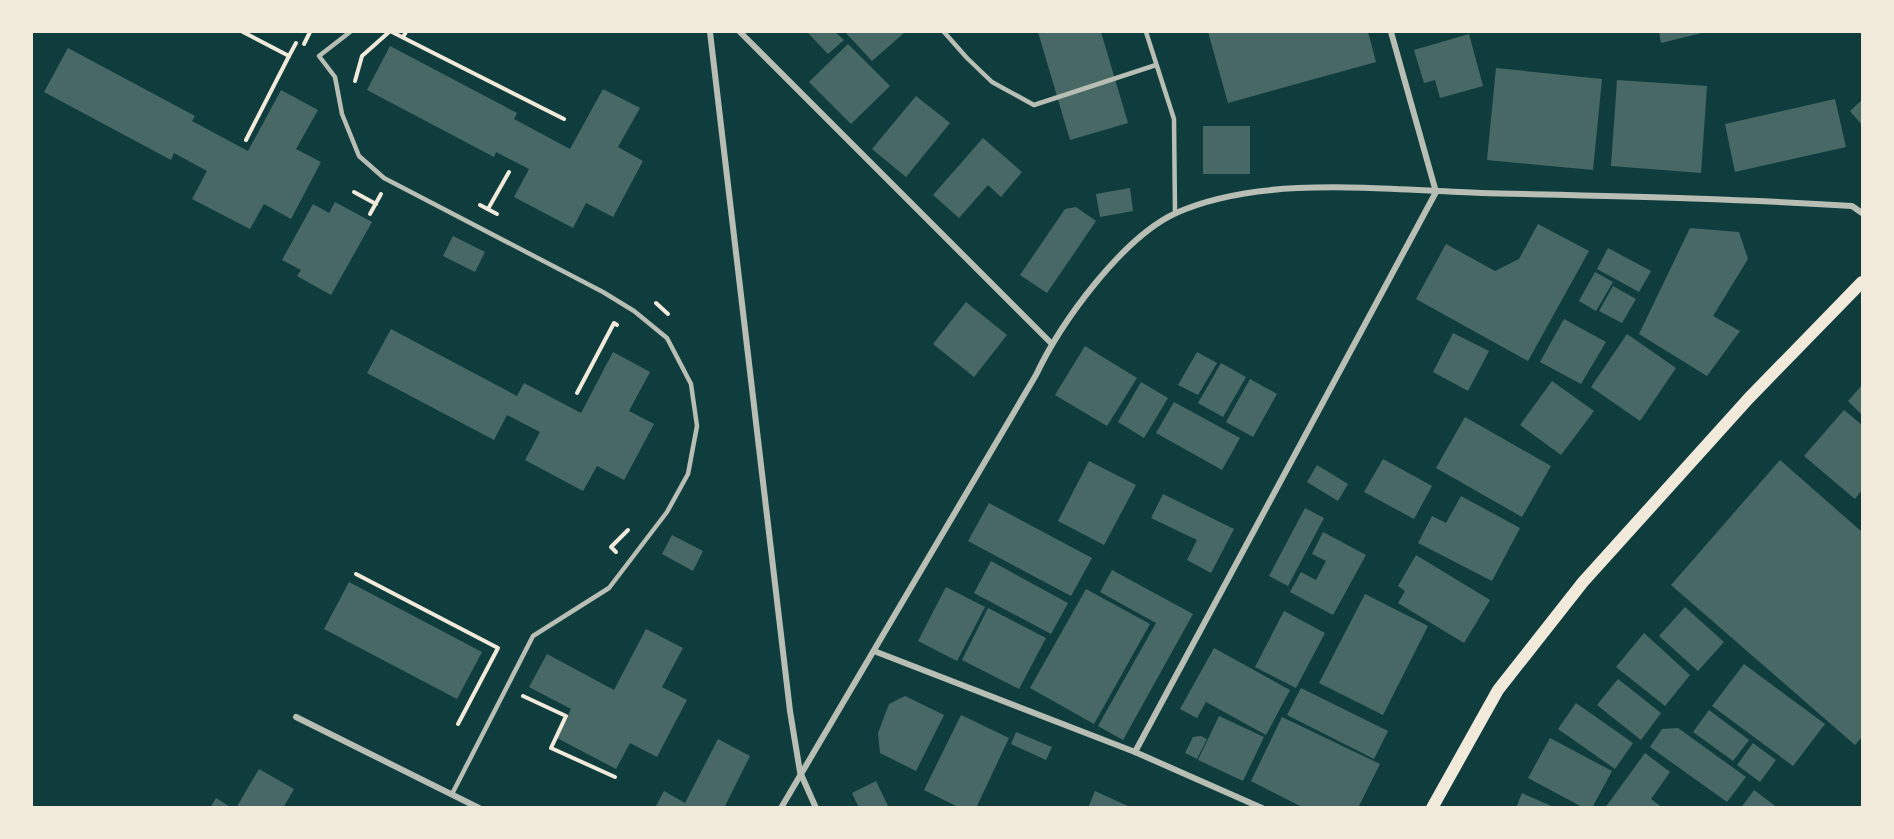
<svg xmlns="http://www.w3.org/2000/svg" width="1894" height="839" font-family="'Zilla Slab',serif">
	<rect width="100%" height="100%" fill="#0f3d3e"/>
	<!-- building -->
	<g fill="#486865">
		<path d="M807 32H835L844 40 828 54Z"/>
		<path d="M845 32H905L872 61Z"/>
		<path d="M1038 32H1101L1128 123 1070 140Z"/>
		<path d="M1208 32H1368L1376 62 1228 103Z"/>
		<path d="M1659 32H1706L1661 43Z"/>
		<path d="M1469 34 1483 86 1440 98 1435 80 1424 83 1414 50Z"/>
		<path d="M848 44 890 86 851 124 809 82Z"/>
		<path d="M390 46 517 113 514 119 570 149 603 89 640 108 618 147 643 161 613 217 586 203 573 228 514 197 529 169 496 152 494 157 367 90Z"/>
		<path d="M68 48 195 116 192 121 248 151 281 90 318 110 296 149 321 162 291 219 264 204 250 229 192 199 207 171 174 153 171 160 44 92Z"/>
		<path d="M1496 68 1602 79 1593 170 1487 160Z"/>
		<path d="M1617 80 1707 86 1701 173 1611 166Z"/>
		<path d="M916 96 950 123 906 177 872 149Z"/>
		<path d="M1835 99 1846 147 1735 172 1725 124Z"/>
		<path d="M1862 100V125L1850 111Z"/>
		<rect x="1203" y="126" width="47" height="48"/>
		<path d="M983 138 1022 172 1001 197 988 185 959 218 933 195Z"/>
		<path d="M1130 188 1133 211 1100 217 1096 194Z"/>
		<path d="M335 202 372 222 331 295 297 276 301 270 282 260 313 204 329 213Z"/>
		<path d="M1076 207 1096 221 1047 293 1020 275 1065 209Z"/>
		<path d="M1538 224 1589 251 1528 361 1416 299 1446 244 1495 271 1519 259Z"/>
		<path d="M1690 228 1739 232 1748 259 1713 316 1740 331 1707 376 1639 334Z"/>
		<path d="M453 236 485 252 475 272 443 256Z"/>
		<path d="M1608 248 1651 271 1639 292 1597 269Z"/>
		<path d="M1595 272 1613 282 1596 311 1579 301Z"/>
		<path d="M1613 286 1636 299 1622 323 1599 311Z"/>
		<path d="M966 302 1007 335 974 377 933 344Z"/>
		<path d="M1564 319 1606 342 1581 384 1540 362Z"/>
		<path d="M391 329 517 396 524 383 581 413 613 352 650 372 629 411 654 424 624 480 597 466 583 491 525 460 540 432 507 415 494 440 367 373Z"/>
		<path d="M1453 333 1489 351 1468 391 1433 372Z"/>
		<path d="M1627 334 1676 368 1640 421 1591 387Z"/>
		<path d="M1085 346 1137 378 1107 426 1055 395Z"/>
		<path d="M1197 352 1217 363 1198 395 1178 385Z"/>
		<path d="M1221 363 1246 377 1223 417 1198 403Z"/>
		<path d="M1250 379 1277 394 1253 437 1226 422Z"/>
		<path d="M1552 381 1594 411 1561 455 1520 425Z"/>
		<path d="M1141 382 1168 398 1144 438 1118 422Z"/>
		<path d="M1862 385V415L1848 401Z"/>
		<path d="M1174 402 1240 438 1222 470 1156 433Z"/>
		<path d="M1844 410 1862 425V490L1855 499 1804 456Z"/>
		<path d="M1465 417 1551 466 1522 517 1436 468Z"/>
		<path d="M1383 459 1432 486 1414 519 1364 492Z"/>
		<path d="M1780 460 1862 532V737L1855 745 1671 585Z"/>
		<path d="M1089 461 1136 485 1104 545 1058 521Z"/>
		<path d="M1317 465 1348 484 1338 501 1307 482Z"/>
		<path d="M1163 494 1234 529 1211 573 1187 560 1197 540 1151 518Z"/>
		<path d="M1461 496 1520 528 1492 581 1418 543 1432 516 1446 523Z"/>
		<path d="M989 503 1092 558 1071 596 968 541Z"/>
		<path d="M1305 508 1324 518 1288 586 1269 576Z"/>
		<path d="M1323 532 1366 555 1333 615 1290 592 1301 572 1316 580 1326 561 1312 554Z"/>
		<path d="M672 535 703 551 693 571 662 554Z"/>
		<path d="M1416 555 1490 600 1464 643 1398 603 1405 591 1398 586Z"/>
		<path d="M991 561 1068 603 1051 634 974 593Z"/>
		<path d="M1112 570 1193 614 1123 740 1098 726 1156 623 1100 592Z"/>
		<path d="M349 582 482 652 457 699 324 629Z"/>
		<path d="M946 587 985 607 957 661 918 641Z"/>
		<path d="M1086 589 1150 624 1094 724 1030 688Z"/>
		<path d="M1365 594 1428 626 1383 715 1319 683Z"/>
		<path d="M1685 607 1724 642 1698 671 1659 636Z"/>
		<path d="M988 608 1046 638 1019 689 962 660Z"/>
		<path d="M1284 611 1325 633 1296 688 1255 667Z"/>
		<path d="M646 629 683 648 662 687 687 700 657 757 630 743 616 769 557 738 571 709 529 687 547 654 614 690Z"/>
		<path d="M1644 633 1690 675 1665 706 1616 667Z"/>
		<path d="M1214 648 1290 690 1266 735 1206 702 1197 718 1180 709Z"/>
		<path d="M1744 664 1825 724 1793 766 1712 706Z"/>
		<path d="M1618 679 1661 713 1641 740 1597 705Z"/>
		<path d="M1301 688 1388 731 1374 759 1287 715Z"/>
		<path d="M905 696 944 715 916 771 880 753 878 733 889 704Z"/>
		<path d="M1576 703 1633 743 1615 769 1558 729Z"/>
		<path d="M1709 710 1749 740 1733 761 1693 732Z"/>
		<path d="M961 715 1009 738 976 808H960L924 790Z"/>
		<path d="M1219 716 1264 737 1243 781 1198 760Z"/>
		<path d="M1282 717 1380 764 1358 808H1304L1251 781Z"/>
		<path d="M1678 728 1746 777 1727 802 1650 747 1662 729Z"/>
		<path d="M1016 732 1052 747 1046 760 1011 744Z"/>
		<path d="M1201 736 1207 739 1197 759 1185 753 1193 737Z"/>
		<path d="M1550 738 1612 771 1592 808H1584L1528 778Z"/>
		<path d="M718 739 750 756 724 808H655L664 791 685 803Z"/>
		<path d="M1753 743 1776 760 1760 782 1737 765Z"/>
		<path d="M1645 753 1670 772 1651 799 1663 808H1605Z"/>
		<path d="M259 769 294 789 283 808H236Z"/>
		<path d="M876 781 889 808H859L852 793Z"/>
		<path d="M1754 790 1778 808H1741Z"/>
		<path d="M1095 791 1132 808H1088Z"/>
		<path d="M1522 793 1556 808H1516Z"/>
		<path d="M216 798 232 808H210Z"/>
	</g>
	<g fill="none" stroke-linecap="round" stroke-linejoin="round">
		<!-- path -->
		<g stroke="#f1e9da" stroke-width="4">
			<path d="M243 32 289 56 296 43"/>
			<path d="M392 32 564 119"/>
			<path d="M403 37 406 32"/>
			<path d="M304 44 310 32"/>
			<path d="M355 81 362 56 389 32"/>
			<path d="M246 140 289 56"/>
			<path d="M354 192 376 204"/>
			<path d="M480 205 497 214"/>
			<path d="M488 209 509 172"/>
			<path d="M370 214 381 194"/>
			<path d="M656 303 668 314"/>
			<path d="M577 393 614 323 617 325"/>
			<path d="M616 552 611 547 628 530"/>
			<path d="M356 574 498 648 458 724"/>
			<path d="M523 696 566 716 551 748 615 777"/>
		</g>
		<!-- service -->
		<g stroke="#b8beb3" stroke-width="4.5">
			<path d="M350 32 319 56 335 77 342 114 359 156 384 178 603 292 634 311 667 338 691 384 697 426 688 474 667 512 609 588 533 636 452 794"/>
			<path d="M944 32 967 58 992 82 1034 105 1156 65"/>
			<path d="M1146 32 1174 119 1175 213"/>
		</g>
		<!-- minor -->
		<g stroke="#b8beb3" stroke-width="6">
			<path d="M710 32 790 711 800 772 816 808"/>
			<path d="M740 32 1051 343"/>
			<path d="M874 651 1135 752 1262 808"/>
			<path d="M296 717 479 808"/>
			<path d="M1135 752 1436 192 1391 32"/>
			<path d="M781 808 1036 375C1061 322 1122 238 1176 213 1263 174 1387 190 1481 193 1605 196 1728 198 1852 206L1862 213"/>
		</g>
		<!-- secondary -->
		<path stroke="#f1e9da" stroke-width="12" d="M1432 808 1498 690 1583 582 1749 398 1862 282"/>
	</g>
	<!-- border -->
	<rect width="1894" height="839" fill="none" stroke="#f1e9da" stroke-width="66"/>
</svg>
